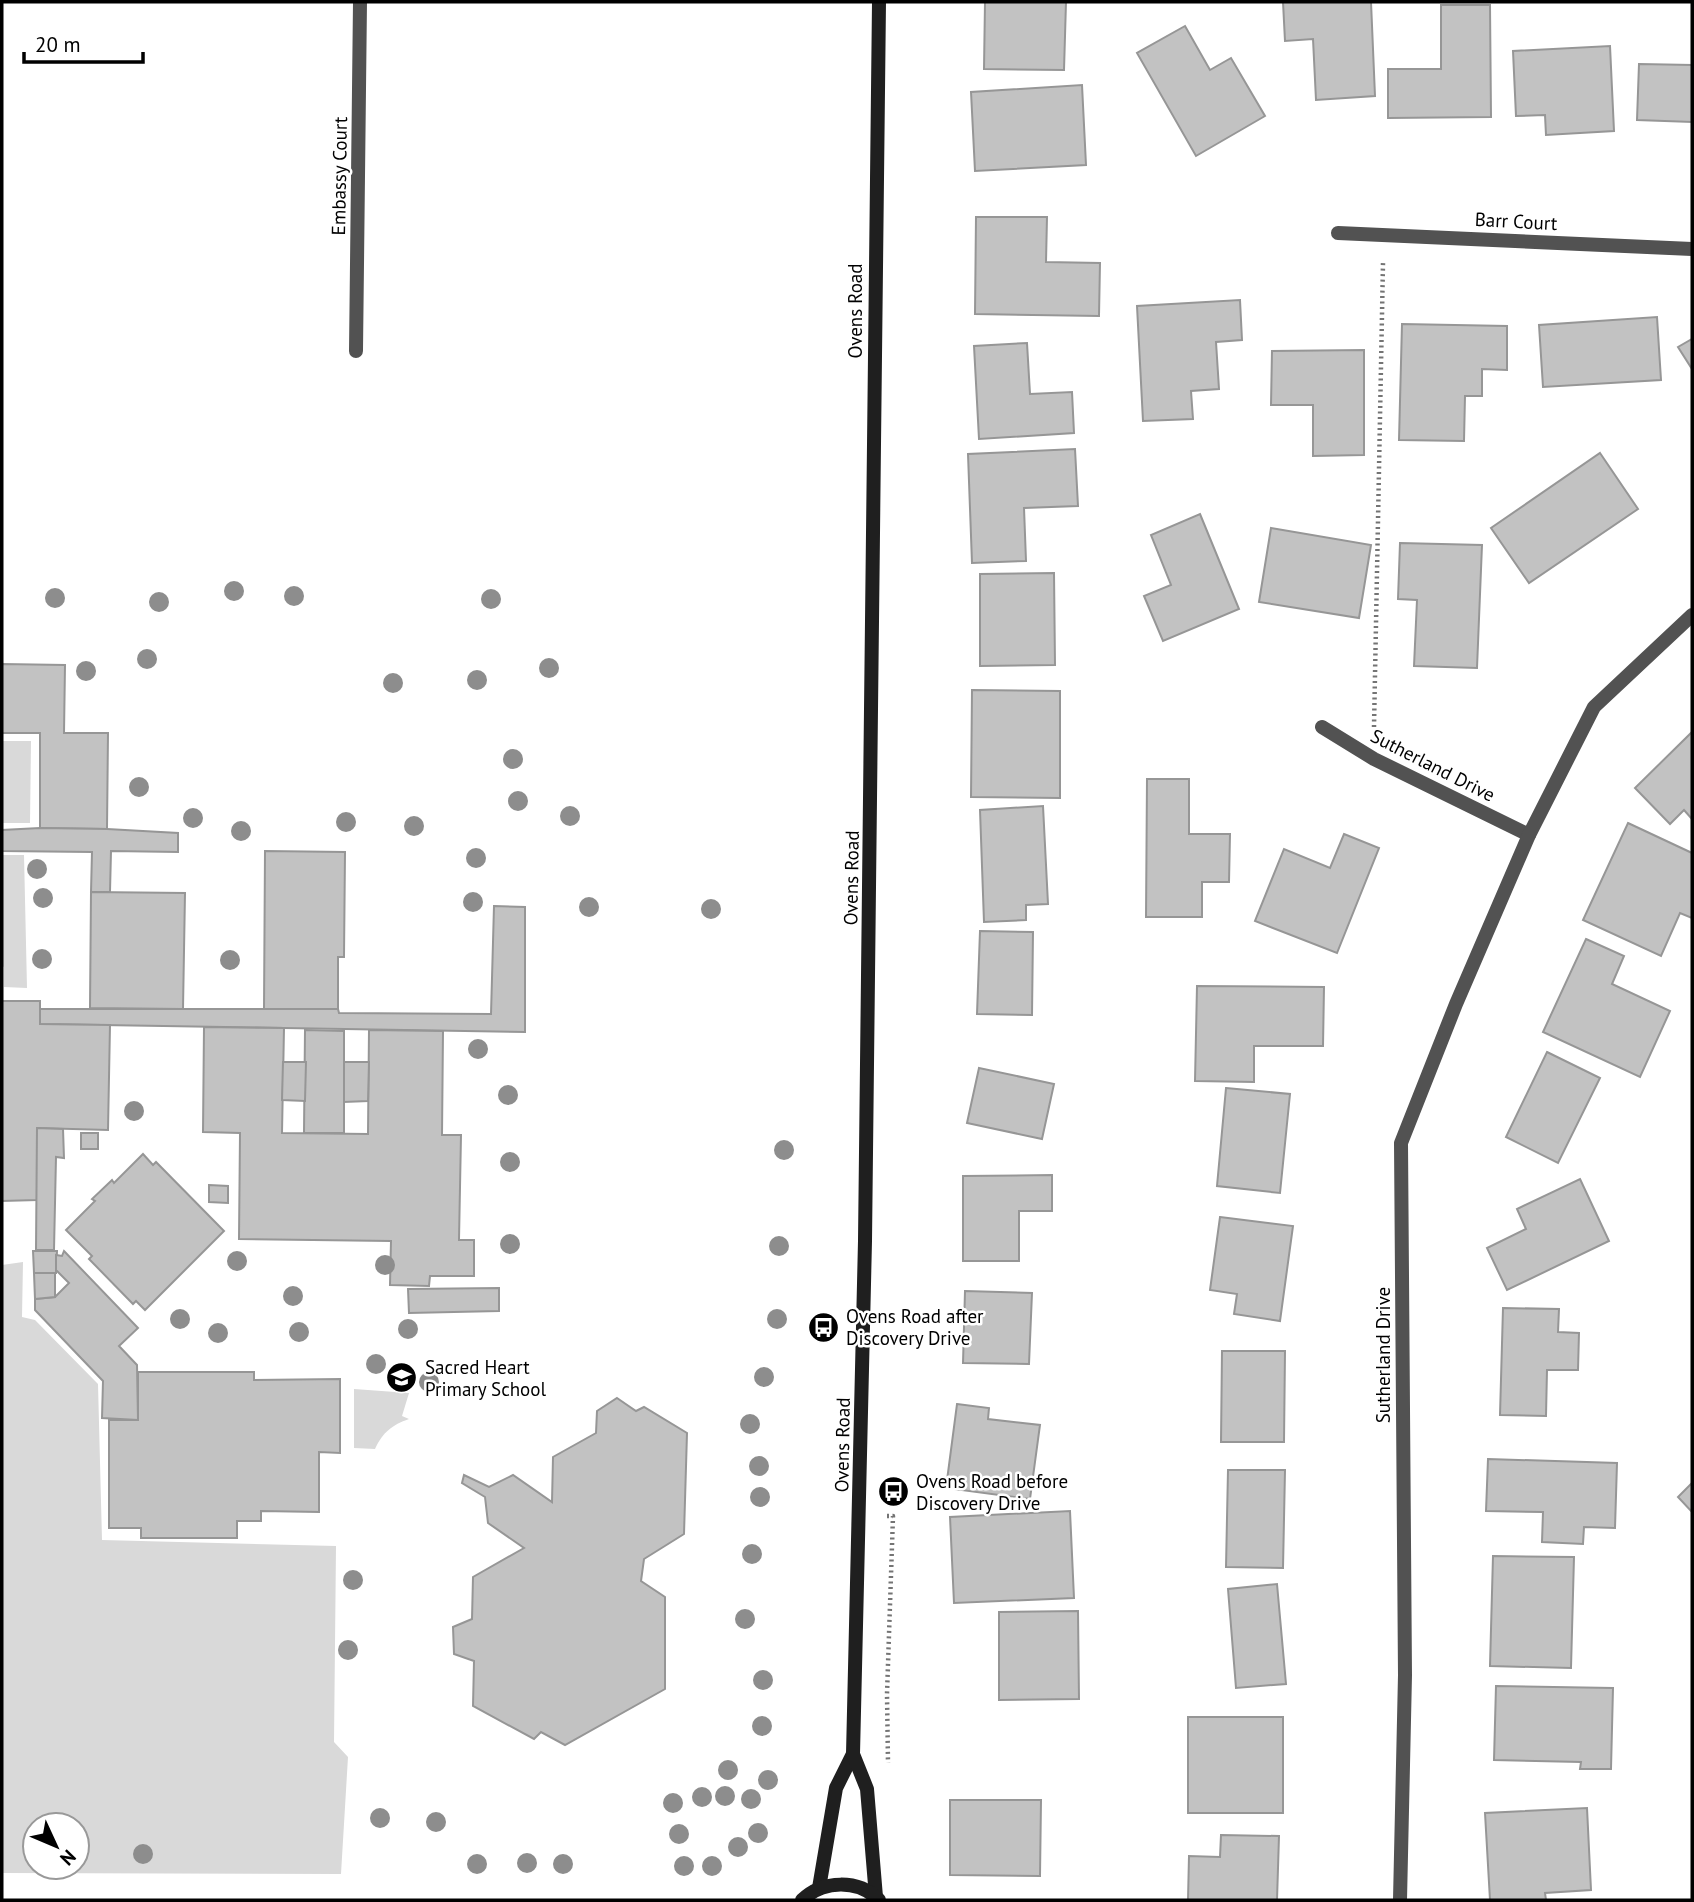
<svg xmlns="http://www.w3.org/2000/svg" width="1694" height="1902" font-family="'PT Sans',sans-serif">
	<rect width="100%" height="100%" fill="#fff"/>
	<!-- green -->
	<g fill="#d9d9d9" fill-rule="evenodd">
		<path d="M2 741H31L30 823H2Z"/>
		<path d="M2 855H24L27 988 4 987V967L2 966Z"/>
		<path d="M23 1262 22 1317 35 1320 98 1384 102 1540 336 1546 334 1742 348 1757 341 1874 2 1873V1265ZM77 1825V1867H35V1825Z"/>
		<path d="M354 1389 409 1393 402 1416 409 1419C392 1425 383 1432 375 1449L354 1448Z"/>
	</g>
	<!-- building -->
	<g fill="#c2c2c2" stroke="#969696" stroke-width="2">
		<path d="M985 2H1066L1064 70 984 69Z"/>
		<path d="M1283 2H1371L1375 96 1316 100 1313 39 1285 41Z"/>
		<path d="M1441 5H1490L1491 117 1388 118V69H1441Z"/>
		<path d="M1185 26 1210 70 1231 58 1265 116 1196 156 1137 53Z"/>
		<path d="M1610 46 1614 131 1546 135 1545 115 1516 116 1513 51Z"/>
		<path d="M1639 64 1692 65V122L1637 120Z"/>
		<path d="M1082 85 1086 165 975 171 971 92Z"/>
		<path d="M976 217H1047L1046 262 1100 263 1099 316 975 314Z"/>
		<path d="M1240 300 1242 340 1216 342 1219 389 1191 391 1193 419 1143 421 1137 306Z"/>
		<path d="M1657 317 1661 380 1543 387 1539 325Z"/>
		<path d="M1402 324 1507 326V370L1482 369V396H1465L1464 441 1399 440Z"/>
		<path d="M1692 339V369L1678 347Z"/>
		<path d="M1027 343 1030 394 1072 392 1074 433 979 439 974 346Z"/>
		<path d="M1364 350V455L1313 456V405H1271L1272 351Z"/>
		<path d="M1075 449 1078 506 1024 508 1026 561 972 563 968 454Z"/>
		<path d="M1600 453 1638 509 1529 583 1491 528Z"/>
		<path d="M1200 514 1239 609 1163 641 1144 596 1171 585 1151 535Z"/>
		<path d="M1271 528 1371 545 1359 618 1259 602Z"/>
		<path d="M1400 543 1482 545 1477 668 1414 666 1417 600 1398 599Z"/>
		<path d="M1054 573 1055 665 980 666V574Z"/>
		<path d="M2 664 65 665 64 733H108L107 829 40 828V733H2Z"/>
		<path d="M972 690 1060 691V798L971 797Z"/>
		<path d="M1692 732V819L1684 810 1670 824 1635 788Z"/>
		<path d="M1147 779H1189V834H1230L1229 882H1202V917H1146Z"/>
		<path d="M1043 806 1048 904 1026 905V920L984 922 980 810Z"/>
		<path d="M1628 823 1692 853V918L1680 913 1661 956 1583 920Z"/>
		<path d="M40 828 107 829 178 833V852L111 851 110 892H91L92 852 2 851V830Z"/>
		<path d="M1344 834 1379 848 1337 953 1255 921 1284 849 1330 868Z"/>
		<path d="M265 851 345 852 344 957H338V1009H264Z"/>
		<path d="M91 892 185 893 183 1009 90 1008Z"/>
		<path d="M494 906 525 907V1032L40 1024V1009H338L339 1013 491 1014Z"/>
		<path d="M980 931 1033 932 1032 1015 977 1014Z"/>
		<path d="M1586 939 1624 956 1612 984 1670 1011 1640 1077 1543 1032Z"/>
		<path d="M1197 986 1324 987 1323 1046H1254V1082L1195 1081Z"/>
		<path d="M2 1001H40V1024L110 1025 108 1130 37 1128V1200L2 1201Z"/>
		<path d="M204 1027 284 1028 282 1133 368 1134 369 1030 443 1031 442 1135H461L459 1240H474V1276H430L429 1286 390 1285 391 1241 239 1239 240 1133 203 1132Z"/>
		<path d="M305 1030 344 1031V1133H304Z"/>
		<path d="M1547 1052 1600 1078 1558 1163 1506 1137Z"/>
		<path d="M283 1062H306L305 1101 282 1100Z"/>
		<path d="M344 1062H369L368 1101 344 1102Z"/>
		<path d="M979 1068 1054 1084 1042 1139 967 1123Z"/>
		<path d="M1226 1088 1290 1094 1280 1193 1217 1186Z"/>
		<path d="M37 1128 63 1129 64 1158 56 1157 54 1250H36Z"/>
		<rect x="81" y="1133" width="17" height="16"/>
		<path d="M143 1154 153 1165 156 1162 224 1231 145 1310 136 1301 133 1304 89 1259 92 1256 66 1230 95 1201 92 1199 112 1180 114 1183Z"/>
		<path d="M1052 1175V1211H1019V1261H963V1176Z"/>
		<path d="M1580 1179 1609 1241 1507 1290 1487 1248 1526 1229 1517 1209Z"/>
		<path d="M209 1185 228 1186V1203L209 1202Z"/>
		<path d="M1220 1217 1293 1226 1280 1321 1234 1314 1237 1294 1210 1290Z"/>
		<path d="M33 1251H57L56 1273H34Z"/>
		<path d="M64 1251 138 1328 119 1346 137 1365 138 1420 102 1418 103 1381 35 1310V1299L55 1297 69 1283 56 1270V1255L62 1256Z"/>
		<path d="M34 1273H55V1297L35 1299Z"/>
		<path d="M499 1288V1311L409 1313 408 1289Z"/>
		<path d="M965 1291 1032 1293 1029 1364 963 1363Z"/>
		<path d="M1503 1308 1559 1309 1558 1332 1579 1333 1578 1370H1547L1546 1416 1500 1415Z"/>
		<path d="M1222 1351H1285L1284 1442H1221Z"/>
		<path d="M138 1372H254V1380L340 1379V1453L319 1452V1512L261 1511V1521H237V1538H141V1528H109V1420H138Z"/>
		<path d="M617 1398 636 1411 644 1407 687 1433 684 1534 644 1559 641 1581 665 1597V1689L565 1745 541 1732 534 1739 473 1706 474 1661 454 1654 453 1627 472 1619 473 1577 524 1548 488 1523 485 1497 462 1483 464 1475 489 1487 513 1475 552 1502 553 1457 596 1433 597 1411Z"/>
		<path d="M957 1404 989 1408 988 1419 1040 1425 1030 1499 946 1488Z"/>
		<path d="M1488 1459 1617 1463 1615 1528 1584 1527 1583 1544 1542 1542 1543 1512 1486 1511Z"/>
		<path d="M1228 1470H1285L1283 1568 1226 1567Z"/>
		<path d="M1692 1483V1512L1678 1497Z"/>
		<path d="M1070 1511 1074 1598 954 1603 950 1517Z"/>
		<path d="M1493 1556 1574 1557 1571 1668 1490 1666Z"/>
		<path d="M1277 1584 1286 1684 1236 1688 1228 1589Z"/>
		<path d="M1078 1611 1079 1699 999 1700V1612Z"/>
		<path d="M1496 1686 1613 1688 1611 1769H1580L1581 1762 1494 1760Z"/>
		<rect x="1188" y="1717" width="95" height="96"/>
		<path d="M950 1800H1041L1040 1876 950 1875Z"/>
		<path d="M1587 1808 1591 1890 1545 1893 1546 1900H1490L1485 1813Z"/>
		<path d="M1221 1835 1279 1836 1277 1900H1188L1189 1856 1220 1857Z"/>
	</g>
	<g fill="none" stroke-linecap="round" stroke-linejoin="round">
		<!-- path -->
		<g stroke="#747474" stroke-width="4.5" stroke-dasharray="2 3.5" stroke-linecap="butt">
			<path d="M1374 727 1383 263"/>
			<path d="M887 1516H893L887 1694 888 1763"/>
		</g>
		<!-- street -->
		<g stroke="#525252" stroke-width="14">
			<path d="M1338 233 1692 249"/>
			<path d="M356 351 360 2"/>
			<path d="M1322 727 1374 759 1529 835"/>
			<path d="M1400 1900 1405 1675 1401 1143 1456 1004 1529 835 1594 707 1692 615"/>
		</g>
		<!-- secondary -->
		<g stroke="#1f1f1f" stroke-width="14">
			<path d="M819 1888 836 1788 853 1754"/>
			<path d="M876 1897 867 1789 853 1754 865 1241 879 2"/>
			<path d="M802 1900C823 1880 858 1879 879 1900"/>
		</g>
	</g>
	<!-- trees -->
	<g fill="#8d8d8d">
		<circle cx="234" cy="591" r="10"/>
		<circle cx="294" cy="596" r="10"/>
		<circle cx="55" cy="598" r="10"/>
		<circle cx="491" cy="599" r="10"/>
		<circle cx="159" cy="602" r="10"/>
		<circle cx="147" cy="659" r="10"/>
		<circle cx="549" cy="668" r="10"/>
		<circle cx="86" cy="671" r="10"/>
		<circle cx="477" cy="680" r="10"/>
		<circle cx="393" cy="683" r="10"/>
		<circle cx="513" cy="759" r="10"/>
		<circle cx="139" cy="787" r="10"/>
		<circle cx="518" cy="801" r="10"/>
		<circle cx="570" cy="816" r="10"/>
		<circle cx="193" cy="818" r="10"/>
		<circle cx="346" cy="822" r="10"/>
		<circle cx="414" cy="826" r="10"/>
		<circle cx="241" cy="831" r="10"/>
		<circle cx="476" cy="858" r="10"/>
		<circle cx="37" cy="869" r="10"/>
		<circle cx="43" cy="898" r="10"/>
		<circle cx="473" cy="902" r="10"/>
		<circle cx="589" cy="907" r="10"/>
		<circle cx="711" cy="909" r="10"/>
		<circle cx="42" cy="959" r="10"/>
		<circle cx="230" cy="960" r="10"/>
		<circle cx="478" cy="1049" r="10"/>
		<circle cx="508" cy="1095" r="10"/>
		<circle cx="134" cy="1111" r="10"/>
		<circle cx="784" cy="1150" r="10"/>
		<circle cx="510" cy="1162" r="10"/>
		<circle cx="510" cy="1244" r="10"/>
		<circle cx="779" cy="1246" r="10"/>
		<circle cx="237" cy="1261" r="10"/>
		<circle cx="385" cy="1265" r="10"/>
		<circle cx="293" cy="1296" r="10"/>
		<circle cx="180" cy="1319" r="10"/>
		<circle cx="777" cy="1319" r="10"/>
		<circle cx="408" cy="1329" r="10"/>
		<circle cx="299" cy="1332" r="10"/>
		<circle cx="218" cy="1333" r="10"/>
		<circle cx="376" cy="1364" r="10"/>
		<circle cx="764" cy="1377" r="10"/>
		<circle cx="429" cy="1382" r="10"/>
		<circle cx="750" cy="1424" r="10"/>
		<circle cx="759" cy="1466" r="10"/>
		<circle cx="760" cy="1497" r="10"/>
		<circle cx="752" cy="1554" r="10"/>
		<circle cx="353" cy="1580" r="10"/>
		<circle cx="745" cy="1619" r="10"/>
		<circle cx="348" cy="1650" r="10"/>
		<circle cx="763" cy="1680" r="10"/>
		<circle cx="762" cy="1726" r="10"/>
		<circle cx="728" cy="1770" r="10"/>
		<circle cx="768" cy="1780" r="10"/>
		<circle cx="725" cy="1796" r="10"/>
		<circle cx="702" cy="1797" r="10"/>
		<circle cx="751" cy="1799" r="10"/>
		<circle cx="673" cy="1803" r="10"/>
		<circle cx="380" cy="1818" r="10"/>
		<circle cx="436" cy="1822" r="10"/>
		<circle cx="758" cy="1833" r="10"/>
		<circle cx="679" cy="1834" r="10"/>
		<circle cx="738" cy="1847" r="10"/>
		<circle cx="143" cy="1854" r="10"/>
		<circle cx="527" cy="1863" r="10"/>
		<circle cx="477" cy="1864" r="10"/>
		<circle cx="563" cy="1864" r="10"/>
		<circle cx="684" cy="1866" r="10"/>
		<circle cx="712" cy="1866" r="10"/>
	</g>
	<!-- icons -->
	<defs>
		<symbol id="bus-disc" viewBox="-11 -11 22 22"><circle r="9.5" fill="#000" stroke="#fff"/><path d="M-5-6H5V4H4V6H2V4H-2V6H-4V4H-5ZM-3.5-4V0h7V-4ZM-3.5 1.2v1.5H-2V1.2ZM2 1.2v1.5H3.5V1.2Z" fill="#fff"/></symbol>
		<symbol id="school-disc" viewBox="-11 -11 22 22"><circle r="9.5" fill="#000" stroke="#fff"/><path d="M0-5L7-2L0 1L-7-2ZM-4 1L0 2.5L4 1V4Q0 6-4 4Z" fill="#fff"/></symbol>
	</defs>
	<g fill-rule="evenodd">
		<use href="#bus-disc" x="806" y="1310" width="35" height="35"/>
		<use href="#school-disc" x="384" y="1360" width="35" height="35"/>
		<use href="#bus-disc" x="876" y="1474" width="35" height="35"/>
	</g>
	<g text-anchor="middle" stroke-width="5" stroke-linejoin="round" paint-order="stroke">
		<!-- street labels -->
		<g font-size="19" fill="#000" stroke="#fff">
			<text transform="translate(339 176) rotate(-89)" y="7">Embassy Court</text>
			<text transform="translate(1516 221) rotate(3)" y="7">Barr Court</text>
			<text transform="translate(855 311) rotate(-90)" y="7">Ovens Road</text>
			<text transform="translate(1433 765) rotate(27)" y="7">Sutherland Drive</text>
			<text transform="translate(851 878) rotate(-89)" y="7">Ovens Road</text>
			<text transform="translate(1383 1355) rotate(-90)" y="7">Sutherland Drive</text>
			<text transform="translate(842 1445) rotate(-89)" y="7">Ovens Road</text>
		</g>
		<!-- poi labels -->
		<g font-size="19" fill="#000" stroke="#fff" text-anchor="start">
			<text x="846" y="1323">Ovens Road after<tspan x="846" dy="22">Discovery Drive</tspan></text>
			<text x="425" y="1374">Sacred Heart<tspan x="425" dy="22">Primary School</tspan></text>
			<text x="916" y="1488">Ovens Road before<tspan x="916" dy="22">Discovery Drive</tspan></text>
		</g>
	</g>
	<!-- border -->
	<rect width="1694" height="1902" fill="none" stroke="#000000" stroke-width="7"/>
	<!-- north arrow -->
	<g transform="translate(56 1846) rotate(134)"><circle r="33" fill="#ffffff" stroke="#999999" stroke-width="2"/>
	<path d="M0-5L12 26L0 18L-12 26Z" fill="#000000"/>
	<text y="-10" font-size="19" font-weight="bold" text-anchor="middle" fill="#000000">N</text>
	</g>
	<!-- scale -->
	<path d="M24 52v10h119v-10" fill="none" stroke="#000000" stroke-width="3.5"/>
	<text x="35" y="52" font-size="21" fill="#000000" stroke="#ffffff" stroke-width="5" paint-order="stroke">20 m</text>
</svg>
